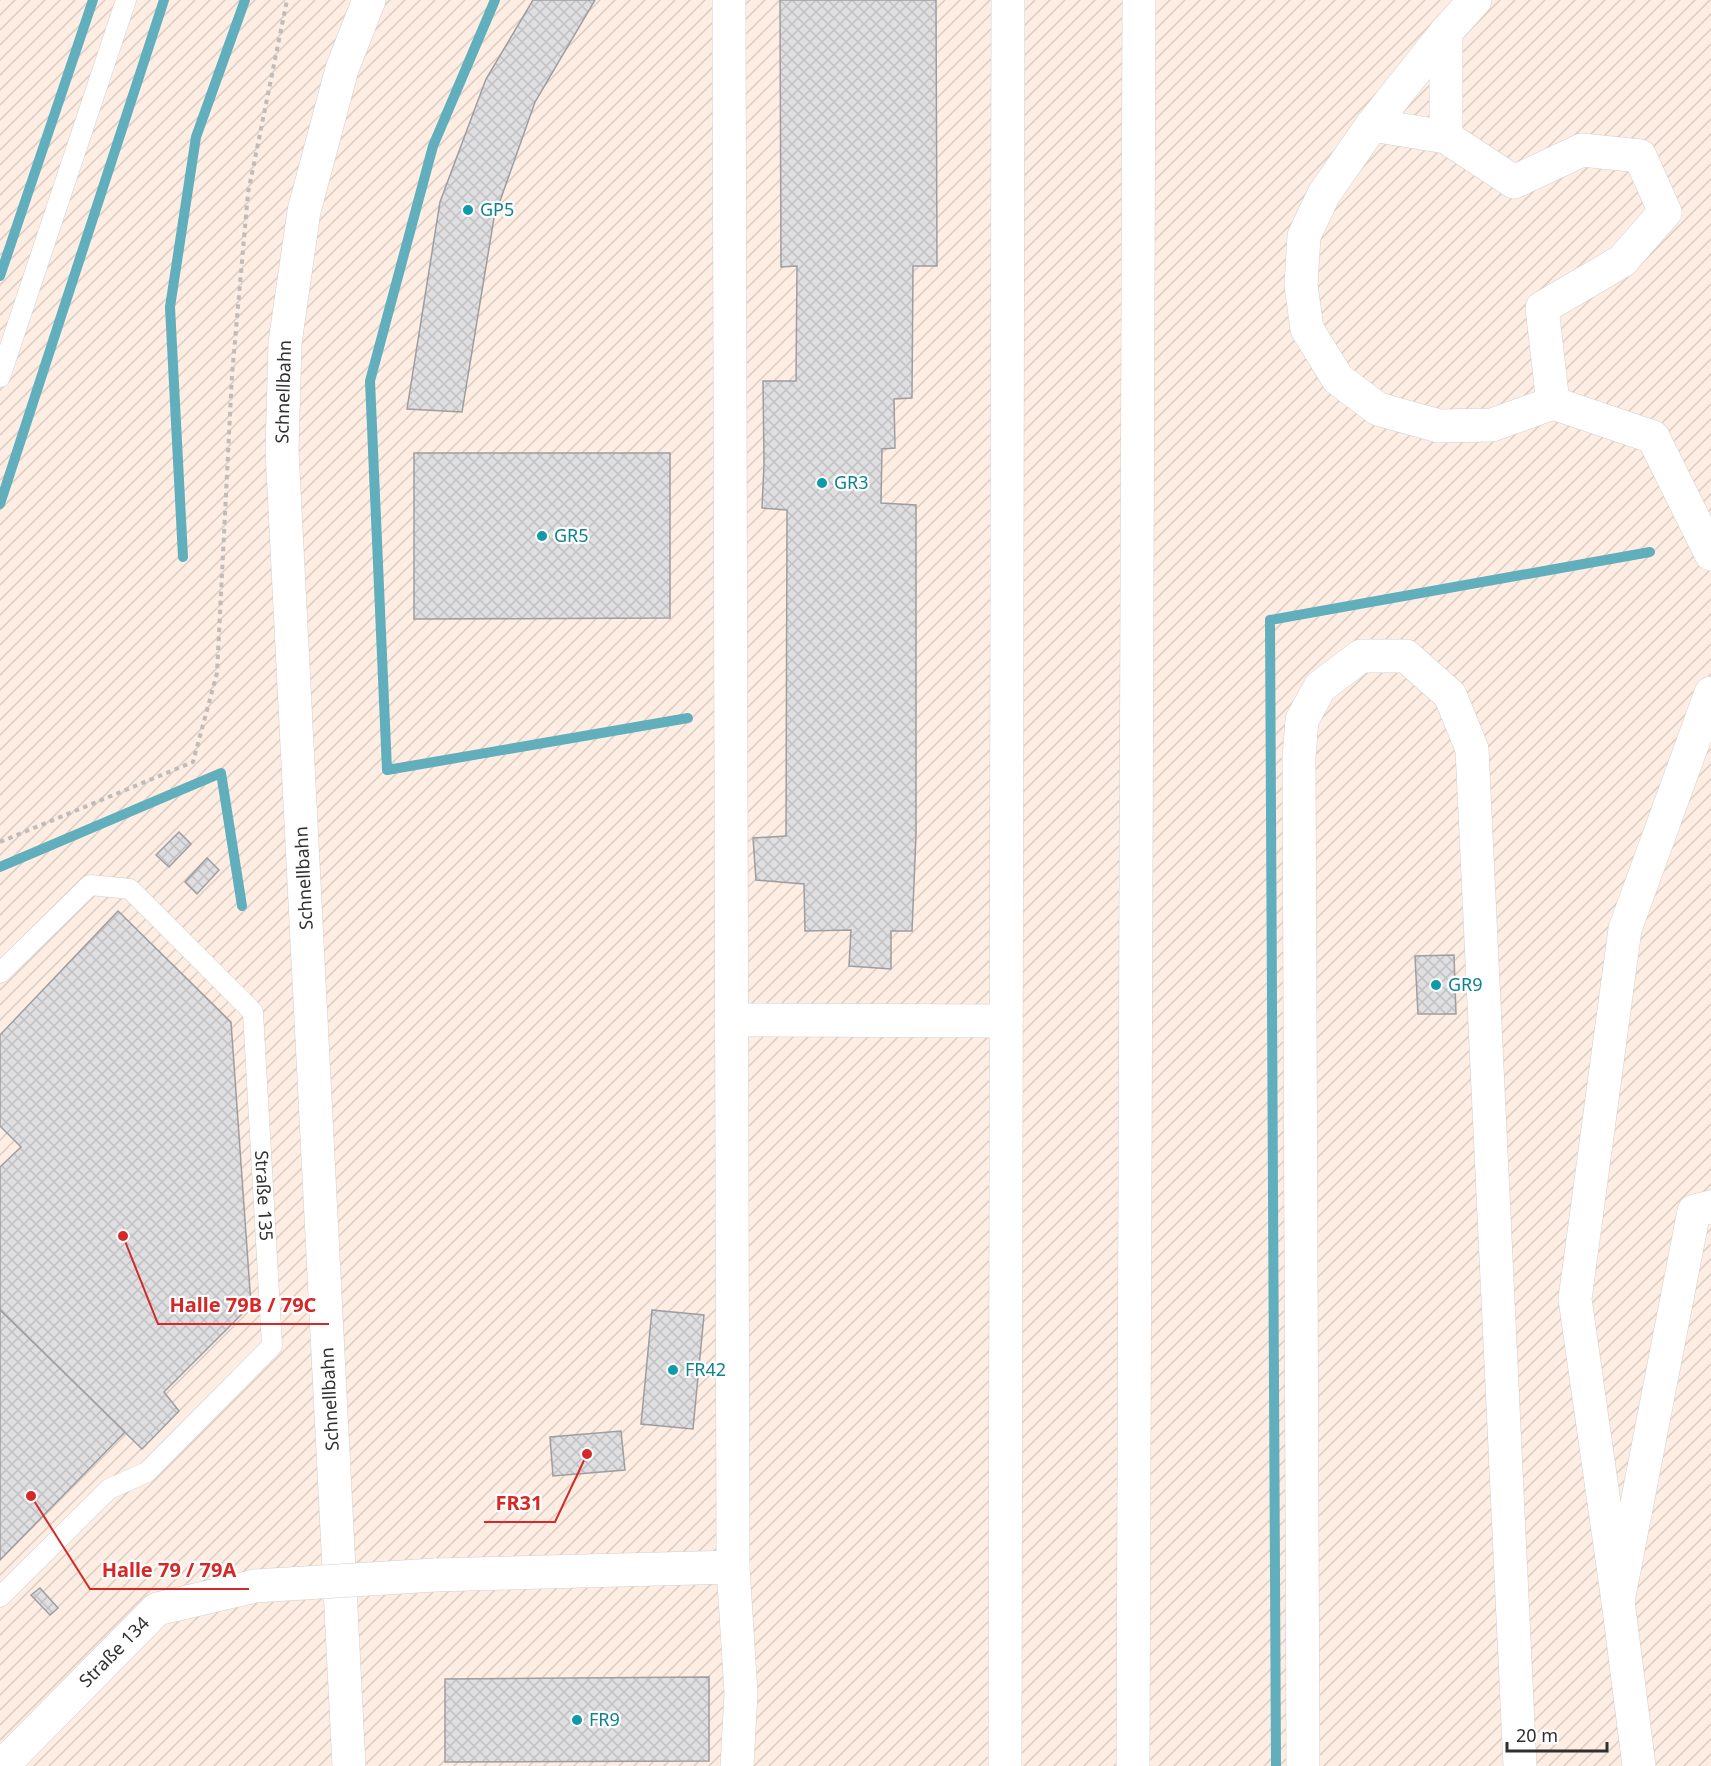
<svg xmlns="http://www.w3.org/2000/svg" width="1711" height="1766" font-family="'Noto Sans',sans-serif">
	<defs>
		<pattern id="industrial-furrows" width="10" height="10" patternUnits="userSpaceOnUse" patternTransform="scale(1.5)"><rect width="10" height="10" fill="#feede2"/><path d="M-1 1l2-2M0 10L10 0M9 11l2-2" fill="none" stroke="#daccc2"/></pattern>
		<pattern id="building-cross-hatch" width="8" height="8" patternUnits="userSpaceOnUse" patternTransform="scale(1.5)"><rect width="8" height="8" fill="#dfdee1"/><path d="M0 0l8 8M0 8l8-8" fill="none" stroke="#c0bfc1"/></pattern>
	</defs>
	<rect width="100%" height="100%" fill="#fdfaf7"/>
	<!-- industrial -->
	<rect fill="url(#industrial-furrows)" x="0" y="0" width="1711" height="1766"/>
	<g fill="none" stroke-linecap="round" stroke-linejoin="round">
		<!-- stream -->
		<g stroke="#61afbd" stroke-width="10">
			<path d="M495 0 433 146 370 381 387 770 688 718"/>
			<path d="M0 276 93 0"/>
			<path d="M0 504 164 0"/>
			<path d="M183 557 170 307 196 137 245 0"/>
			<path d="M0 867 221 773 242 906"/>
			<path d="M1276 1766 1270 620 1650 552"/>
		</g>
	</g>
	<!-- building -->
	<g fill="url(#building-cross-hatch)" stroke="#9e9da0" stroke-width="1.5">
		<path d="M533 0H595L535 102 494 218 462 412 407 409 440 202 486 79Z"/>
		<path d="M780 0H936L937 266H913L912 398 894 399 895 448 882 449 881 503 916 505V835L912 931H891V969L849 966 851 930 805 931 804 884 756 880 753 838 786 836 787 510 762 508 764 464 763 381H796L797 266 781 267Z"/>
		<path d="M414 453H670V618L414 619Z"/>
		<path d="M179 832 191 844 169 867 156 855Z"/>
		<path d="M207 858 219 870 197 894 185 882Z"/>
		<path d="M118 911 231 1022 251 1305 164 1392 179 1411 142 1449 0 1310V1167L21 1147 0 1126V1035Z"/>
		<path d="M1454 955 1456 1014H1418L1415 956Z"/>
		<path d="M0 1310 125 1432 0 1560Z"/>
		<path d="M652 1310 704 1315 693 1429 641 1424Z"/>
		<path d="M621 1431 625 1470 553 1476 550 1437Z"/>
		<path d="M40 1588 58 1608 50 1615 31 1595Z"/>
		<path d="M709 1677V1761L445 1762V1679Z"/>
	</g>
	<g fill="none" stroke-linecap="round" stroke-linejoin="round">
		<defs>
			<g id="service">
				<path d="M0 377 126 0"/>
				<path id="s1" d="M0 973 90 885 130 889 253 1012 272 1346 147 1472 109 1489 0 1597"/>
			</g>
			<g id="minor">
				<path d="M729 0 733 1567"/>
				<path d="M1475 0 1446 32V137L1514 182 1582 150 1640 156 1665 212 1622 261 1542 308 1553 403 1653 437 1711 554"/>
				<path d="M1446 32 1372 125 1324 194 1304 236 1301 285 1307 329 1338 379 1378 409 1439 426 1492 425 1553 403"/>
				<path d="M1372 125 1446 137"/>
				<path d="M731 1020 1006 1021"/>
				<path d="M435 1575 733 1567 741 1693 737 1766"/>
				<path d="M1618 1601 1575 1299 1625 929 1711 693"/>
				<path id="s2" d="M2 1766 157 1609 255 1586"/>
				<path id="s3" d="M349 1766 282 450 285 343 304 211 342 69 369 0"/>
				<path d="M1005 1766 1008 0"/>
				<path d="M1133 1766 1139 0"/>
				<path d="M1303 1766 1299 757 1302 720 1320 687 1361 656H1406L1450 695 1472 749 1520 1766"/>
				<path d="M1639 1766 1618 1601 1694 1211 1711 1207"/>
			</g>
		</defs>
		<!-- service casing -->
		<use href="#service" stroke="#d4d0ce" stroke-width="21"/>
		<!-- minor casing -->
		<use href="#minor" stroke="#d4d0ce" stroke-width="34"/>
		<!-- path -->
		<path stroke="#bfbcba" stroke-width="4" stroke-dasharray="4.5 4.5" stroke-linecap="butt" d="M0 842 193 762 217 673 232 375 248 193 287 0"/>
		<!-- service -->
		<use href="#service" stroke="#fff" stroke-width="20"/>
		<!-- minor -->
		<use href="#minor" stroke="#fff" stroke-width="33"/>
		<defs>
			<path id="minor-bridge" d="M255 1586 435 1575"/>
		</defs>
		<!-- minor-bridge casing -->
		<use href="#minor-bridge" stroke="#d4d0ce" stroke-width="34" stroke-linecap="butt"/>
		<!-- minor-bridge -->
		<use href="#minor-bridge" stroke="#fff" stroke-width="33"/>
	</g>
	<!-- markers -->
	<g fill="#0f9aa8" stroke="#fff" stroke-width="2">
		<circle cx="468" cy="210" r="6"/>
		<circle cx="822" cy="483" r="6"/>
		<circle cx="542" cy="536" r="6"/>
		<circle cx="1436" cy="985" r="6"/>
		<circle cx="673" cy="1370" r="6"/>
		<circle cx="577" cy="1720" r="6"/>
	</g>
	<g text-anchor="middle" stroke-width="4.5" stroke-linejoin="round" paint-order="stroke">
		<!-- culture labels -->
		<g font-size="18" fill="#0d838f" stroke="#fff" text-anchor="start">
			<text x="480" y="216">GP5</text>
			<text x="834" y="489">GR3</text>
			<text x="554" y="542">GR5</text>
			<text x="1448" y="991">GR9</text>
			<text x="685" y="1376">FR42</text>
			<text x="589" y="1726">FR9</text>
		</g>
		<!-- street labels -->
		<g font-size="18" fill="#31302f" stroke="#fff">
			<text dy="6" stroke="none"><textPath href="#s3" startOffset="1376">Schnellbahn</textPath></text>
			<text transform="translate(304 878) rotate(-93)" y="6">Schnellbahn</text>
			<text dy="6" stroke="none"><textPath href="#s1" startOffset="524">Straße 135</textPath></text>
			<text transform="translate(330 1399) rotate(-93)" y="6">Schnellbahn</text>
			<text dy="6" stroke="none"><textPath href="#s2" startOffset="160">Straße 134</textPath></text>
		</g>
	</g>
	<!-- callouts -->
	<path fill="none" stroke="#d62828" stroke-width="2" d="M123 1236L158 1324H329M587 1454L555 1522H484M31 1496L90 1589H249"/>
	<g fill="#d62828" stroke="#fff" stroke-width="2">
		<circle cx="123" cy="1236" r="6"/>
		<circle cx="587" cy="1454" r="6"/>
		<circle cx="31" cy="1496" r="6"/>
	</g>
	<g font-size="20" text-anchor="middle" font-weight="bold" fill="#d62828" stroke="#fff" stroke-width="4.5" stroke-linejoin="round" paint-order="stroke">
		<text x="243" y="1312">Halle 79B / 79C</text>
		<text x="519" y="1510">FR31</text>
		<text x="169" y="1577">Halle 79 / 79A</text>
	</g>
	<!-- scale -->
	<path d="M1507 1742v9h100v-9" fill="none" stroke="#31302f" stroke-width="3"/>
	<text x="1516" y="1742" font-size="18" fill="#31302f" stroke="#ffffff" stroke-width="4.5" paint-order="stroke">20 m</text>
</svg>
